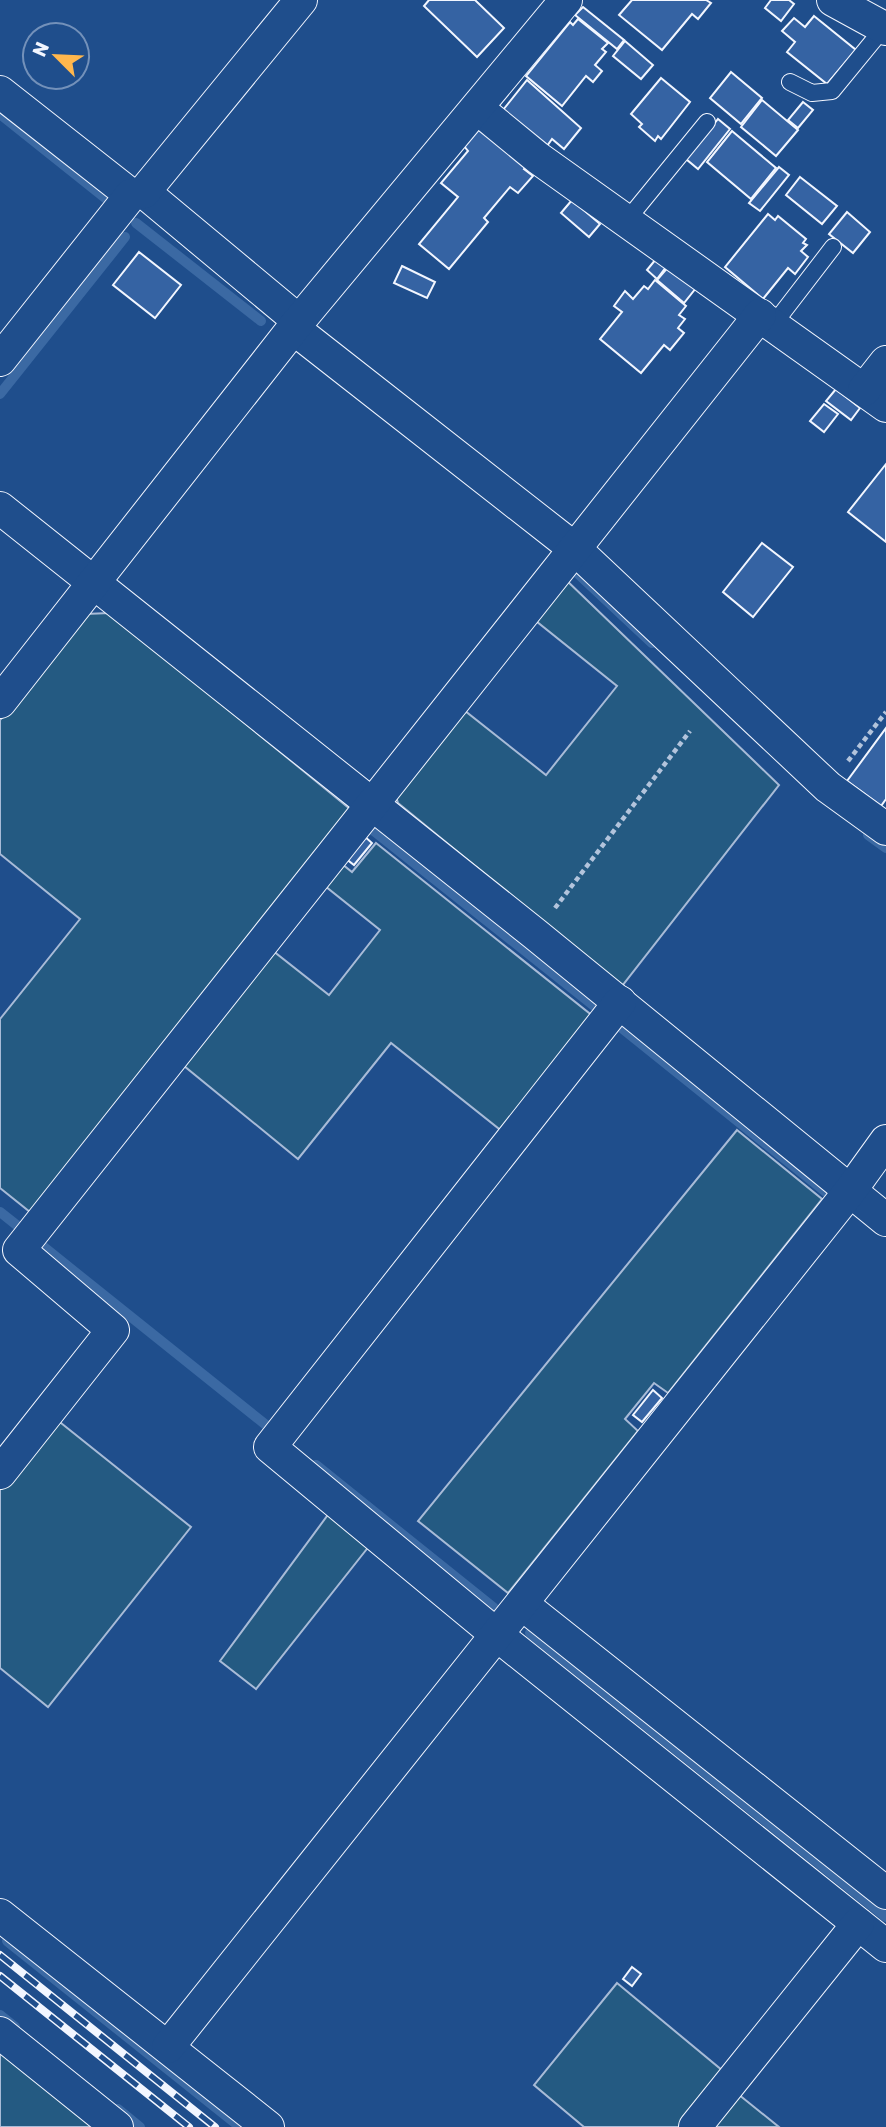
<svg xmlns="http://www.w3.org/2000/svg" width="886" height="2127" font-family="Rubik,sans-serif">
	<rect width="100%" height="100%" fill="#1f4e8c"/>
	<!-- green -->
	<g fill="#245a82" stroke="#a8bbd7" stroke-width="2">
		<path d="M563 577 779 785 622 986 398 803 394 790 460 707 546 775 617 686 531 617Z"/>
		<path d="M110 613 350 809 35 1216 0 1188V1019L80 919 0 854V720L85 614Z"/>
		<path d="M376 843 594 1017 503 1132 391 1043 298 1159 178 1061 268 947 329 995 380 930 320 882 337 860 352 872Z"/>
		<path d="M737 1130 822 1199 668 1393 654 1383 625 1419 638 1431 508 1593 418 1521Z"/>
		<path d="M56 1419 191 1527 48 1707 0 1668V1489Z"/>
		<path d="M330 1512 370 1545 256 1689 220 1661Z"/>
		<path d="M617 1983 729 2076 688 2127H584L534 2085Z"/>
		<path d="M0 2043 107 2127H0Z"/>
		<path d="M733 2090 779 2127H703Z"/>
	</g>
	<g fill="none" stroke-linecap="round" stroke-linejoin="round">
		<!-- stream -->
		<g stroke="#3b69a3" stroke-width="10">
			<path d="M0 114 109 201"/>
			<path d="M136 223 261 321"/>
			<path d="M0 394 125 237"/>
			<path d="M573 569 652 643"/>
			<path d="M369 827 598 1009"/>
			<path d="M868 835 886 848"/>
			<path d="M618 1025 826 1192"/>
			<path d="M0 1212 19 1227"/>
			<path d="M40 1244 266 1425"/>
			<path d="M316 1465 494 1608"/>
			<path d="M530 1633 886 1917"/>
			<path d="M7 1941 240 2127"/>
			<path d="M0 2015 15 2027"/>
			<path d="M118 2109 140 2127"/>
		</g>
	</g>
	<!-- building -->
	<g fill="#3563a3" stroke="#f2f6ff" stroke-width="2">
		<path d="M429 0H475L504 28 477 57 424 6Z"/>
		<path d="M632 0H706L711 3 698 19 692 14 662 50 619 15Z"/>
		<path d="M771 0H789L794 4 781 21 765 8Z"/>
		<path d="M583 7 624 40 617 49 575 15Z"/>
		<path d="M814 16 856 50 827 84 787 52 795 42 782 31 794 18 805 27Z"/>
		<path d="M578 19 608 43 602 49 606 52 595 65 602 71 593 82 586 76 562 106 526 76 570 22 573 25Z"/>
		<path d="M625 41 653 65 641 79 613 56Z"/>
		<path d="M731 72 762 98 741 124 710 98Z"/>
		<path d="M661 78 690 102 661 139 658 136 655 141 639 127 642 124 631 114Z"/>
		<path d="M527 80 581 128 564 149 552 139 547 146 503 110Z"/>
		<path d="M762 100 798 130 776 156 741 127Z"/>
		<path d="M803 102 813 110 798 128 788 120Z"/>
		<path d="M718 119 730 129 698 169 686 159Z"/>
		<path d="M481 126 527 165 524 169 533 176 518 193 510 187 484 218 488 222 449 269 419 244 458 197 441 183 468 151 464 146Z"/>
		<path d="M732 131 776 168 751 199 707 162Z"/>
		<path d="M779 167 789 175 760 211 749 203Z"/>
		<path d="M800 177 837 206 822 224 786 195Z"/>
		<path d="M572 200 600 224 589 237 561 213Z"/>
		<path d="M847 212 870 232 853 253 829 234Z"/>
		<path d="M768 214 775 220 778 216 806 239 803 243 807 245 801 251 808 257 795 274 788 268 763 299 725 267Z"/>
		<path d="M139 252 181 285 155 318 113 285Z"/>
		<path d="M656 259 666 267 657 279 647 270Z"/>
		<path d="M402 266 435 282 427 298 394 283Z"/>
		<path d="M669 266 696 288 684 303 657 280Z"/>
		<path d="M655 280 686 306 679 315 685 319 678 328 684 333 670 350 664 345 641 373 600 339 622 312 614 306 625 291 633 299 644 286 648 289Z"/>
		<path d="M836 389 860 408 851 420 826 401Z"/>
		<path d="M824 404 838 414 824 432 810 421Z"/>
		<path d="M886 464V542L848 512Z"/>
		<path d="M762 543 793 567 753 617 723 592Z"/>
		<path d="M886 728V799L881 806 847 781Z"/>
		<path d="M363 835 372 843 354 865 345 858Z"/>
		<path d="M653 1390 662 1398 642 1422 633 1415Z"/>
		<path d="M632 1967 641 1974 632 1986 623 1979Z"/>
	</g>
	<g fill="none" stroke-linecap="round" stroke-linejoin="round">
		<defs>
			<g id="service">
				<path d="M790 82 812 93 832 91 886 25"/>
				<path d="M627 220 707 122"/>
				<path d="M773 325 833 247"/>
			</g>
			<g id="minor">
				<path d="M833 0 886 29"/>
				<path d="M0 92 131 195"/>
				<path d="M477 108 538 158 886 406"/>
				<path d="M144 192 299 321"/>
				<path d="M293 328 575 549 828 787 886 829"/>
				<path d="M0 360 131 195 144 192 301 0"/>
				<path d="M864 390 886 362"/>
				<path d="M0 508 535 934 886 1220"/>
				<path d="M0 702 299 321 566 0"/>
				<path d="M620 1002 270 1447 497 1635 886 1946"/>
				<path d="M0 1473 113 1330 19 1250 760 315"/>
				<path d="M522 1604 886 1893"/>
				<path d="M0 1915 268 2127"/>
				<path d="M0 2033 117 2127"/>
				<path d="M168 2047 850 1191 886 1141"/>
				<path d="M695 2127 858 1924"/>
			</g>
		</defs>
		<!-- service casing -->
		<use href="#service" stroke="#f2f6ff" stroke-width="18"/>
		<!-- minor casing -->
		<use href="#minor" stroke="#f2f6ff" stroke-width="34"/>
		<!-- path -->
		<g stroke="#b3c4dc" stroke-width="4.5" stroke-dasharray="5 3.5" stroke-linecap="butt">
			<path d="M848 761 886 712"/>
			<path d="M555 908 690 731"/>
		</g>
		<!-- service -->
		<use href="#service" stroke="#1f4e8c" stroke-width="16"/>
		<!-- minor -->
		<use href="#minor" stroke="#1f4e8c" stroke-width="32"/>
		<defs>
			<g id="rail">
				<path d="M0 1955 215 2127"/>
				<path d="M0 1976 189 2127"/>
			</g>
		</defs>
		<!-- rail casing -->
		<use href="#rail" stroke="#f2f6ff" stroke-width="8"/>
		<!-- rail -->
		<use href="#rail" stroke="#1f4e8c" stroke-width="5" stroke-dasharray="16" stroke-linecap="butt"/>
	</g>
	<!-- north arrow -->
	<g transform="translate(56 56) rotate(294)"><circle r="33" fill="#1f4e8c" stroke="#7391ba" stroke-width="2"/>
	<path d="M0-5L12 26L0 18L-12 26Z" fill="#ffb74d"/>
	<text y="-10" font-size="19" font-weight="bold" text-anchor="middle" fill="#f2f6ff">N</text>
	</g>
</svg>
